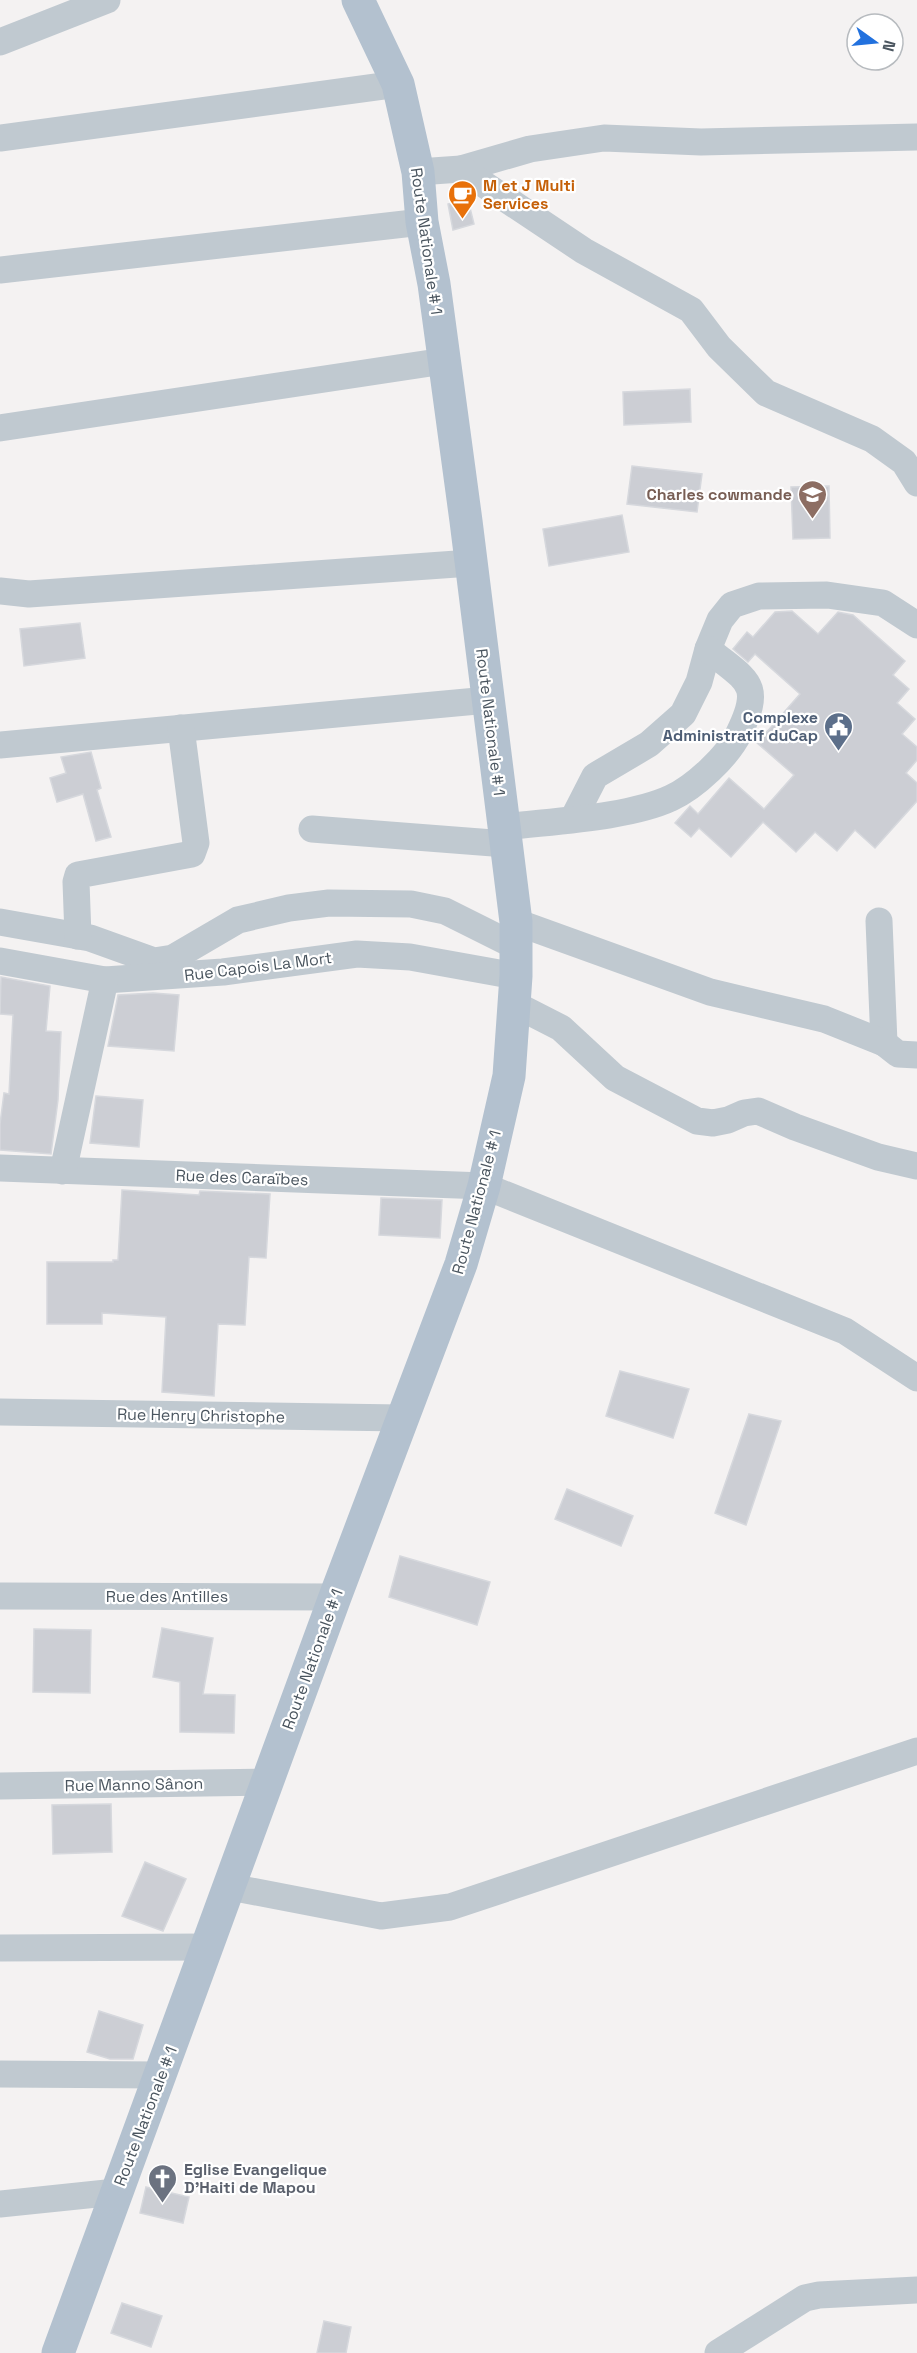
<svg xmlns="http://www.w3.org/2000/svg" width="917" height="2353" font-family="'Space Grotesk',sans-serif">
	<rect width="100%" height="100%" fill="#f4f2f2"/>
	<!-- building -->
	<g fill="#ccced4" stroke="#d6d8dd" stroke-width="1.5">
		<path d="M463 200 465 209 470 208 474 224 453 230 448 204Z"/>
		<path d="M690 389 691 422 624 425 623 392Z"/>
		<path d="M632 466 702 474 697 512 627 504Z"/>
		<path d="M829 486 830 538 793 539 791 487Z"/>
		<path d="M622 515 629 552 549 566 543 529Z"/>
		<path d="M792 611 818 634 838 612 853 615 905 661 893 675 909 689 897 703 915 719 902 734 917 747V760L906 773 917 783V801L875 848 855 830 837 851 815 832 796 852 763 822 731 857 699 828 691 837 675 823 690 806 698 814 729 778 764 809 794 775 757 743 800 694 755 654 748 662 733 649 747 632 753 637 775 612Z"/>
		<path d="M80 623 85 658 24 666 20 629Z"/>
		<path d="M91 752 101 788 97 790 111 837 96 841 83 794 57 802 50 778 66 773 61 757Z"/>
		<path d="M1 977 50 986 46 1031 61 1032 58 1100 51 1154 0 1150V1124L4 1093 9 1094 13 1015 0 1014Z"/>
		<path d="M153 993 179 995 174 1051 108 1046 118 995Z"/>
		<path d="M96 1096 143 1100 139 1147 90 1143Z"/>
		<path d="M122 1190 199 1195 200 1191 270 1194 266 1258 249 1257 245 1325 218 1324 214 1396 162 1392 166 1317 102 1313V1324H47V1262H113V1260H118Z"/>
		<path d="M381 1198 442 1200 440 1238 379 1235Z"/>
		<path d="M620 1371 689 1389 673 1438 606 1416Z"/>
		<path d="M749 1414 781 1421 746 1525 715 1513Z"/>
		<path d="M567 1489 633 1516 621 1546 555 1519Z"/>
		<path d="M400 1556 490 1582 477 1625 389 1597Z"/>
		<path d="M162 1628 213 1638 203 1694 235 1695 234 1733 180 1732V1682L153 1677Z"/>
		<path d="M34 1629 91 1630 90 1693 33 1692Z"/>
		<path d="M111 1804 112 1852 53 1854 52 1805Z"/>
		<path d="M145 1862 186 1879 163 1931 122 1916Z"/>
		<path d="M99 2011 143 2025 133 2059H110L87 2052Z"/>
		<path d="M146 2187 189 2197 183 2223 140 2213Z"/>
		<path d="M122 2303 162 2316 151 2347 111 2333Z"/>
		<path d="M324 2321 351 2327 346 2353H317Z"/>
	</g>
	<g fill="none" stroke-linecap="round" stroke-linejoin="round">
		<!-- minor -->
		<g stroke="#c0c9d0" stroke-width="27">
			<path d="M0 42 107 0"/>
			<path d="M0 138 398 84"/>
			<path d="M461 169 530 149 604 138 701 142 917 137"/>
			<path d="M418 172 461 169 584 251 691 310 719 347 766 393 872 439 904 462 917 483"/>
			<path d="M0 270 422 222"/>
			<path d="M0 428 444 361"/>
			<path d="M0 591 29 594 471 563"/>
			<path d="M0 745 488 700"/>
			<path d="M573 819 595 776 649 744 683 714 699 682 708 649 720 620 732 605 759 596 827 595 883 603 917 625"/>
			<path d="M504 827C552 821 628 818 671 798 695 787 728 756 739 733 764 682 746 681 708 649"/>
			<path d="M312 829 506 844"/>
			<path d="M879 921 884 1043"/>
			<path d="M0 922 90 938 154 961 173 958 238 920 289 908 329 903 411 904 445 911 517 947"/>
			<path d="M516 922 710 992 824 1019 884 1043 898 1054 917 1055"/>
			<path d="M78 936 76 882 78 875 192 854 196 843 181 728"/>
			<path d="M0 961 105 980 223 972 357 954 410 957 516 976"/>
			<path d="M514 1004 561 1028 615 1078 697 1121 713 1123 728 1120 744 1113 758 1111 795 1127 878 1157 917 1166"/>
			<path d="M0 1168 484 1186 845 1331 917 1378"/>
			<path d="M63 1171 105 980"/>
			<path d="M0 1412 401 1418"/>
			<path d="M0 1596 335 1597"/>
			<path d="M0 1786 268 1782"/>
			<path d="M230 1887 381 1916 450 1907 917 1751"/>
			<path d="M0 1948 208 1947"/>
			<path d="M0 2074 160 2075"/>
			<path d="M0 2204 116 2192"/>
			<path d="M718 2353 805 2298 819 2295 917 2290"/>
		</g>
		<!-- major -->
		<path stroke="#b3c1cf" stroke-width="33" d="M58 2353 335 1597 461 1264 484 1186 509 1076 516 976V922L466 521 434 284 422 222 418 172 398 84 358 0"/>
	</g>
	<!-- icons -->
	<defs>
		<symbol id="cafe-pin" viewBox="-11 -11 22 30"><path d="M0 17L-7.5 6A9.5 9.5 0 1 1 7.5 6Z" fill="#e8710a" stroke="#fff"/><path d="M-5.5-4.5H6V0H3Q3 3.5 0 3.5H-2.5Q-5.5 3.5-5.5 0ZM3-3.2v2h1.7v-2ZM-6 4.5H4V6H-6Z" fill="#fff"/></symbol>
		<symbol id="school-pin" viewBox="-11 -11 22 30"><path d="M0 17L-7.5 6A9.5 9.5 0 1 1 7.5 6Z" fill="#8d6e63" stroke="#fff"/><path d="M0-5L7-2L0 1L-7-2ZM-4 1L0 2.5L4 1V4Q0 6-4 4Z" fill="#fff"/></symbol>
		<symbol id="civic-pin" viewBox="-11 -11 22 30"><path d="M0 17L-7.5 6A9.5 9.5 0 1 1 7.5 6Z" fill="#5c6f8a" stroke="#fff"/><path d="M-.6-6.5H3V-4.5H.6V-3L4-1V1h2V6H-6V1h2V-1L-.6-3ZM-1.2 2.5V6h2.4V2.5Z" fill="#fff"/></symbol>
		<symbol id="church-pin" viewBox="-11 -11 22 30"><path d="M0 17L-7.5 6A9.5 9.5 0 1 1 7.5 6Z" fill="#6b7280" stroke="#fff"/><path d="M-1.2-6h2.4v3.5h3.3v2.4h-3.3V6h-2.4V-.1h-3.3v-2.4h3.3Z" fill="#fff"/></symbol>
	</defs>
	<g fill-rule="evenodd">
		<use href="#cafe-pin" x="446" y="178" width="33" height="45"/>
		<use href="#school-pin" x="796" y="478" width="33" height="45"/>
		<use href="#civic-pin" x="822" y="710" width="33" height="45"/>
		<use href="#church-pin" x="146" y="2162" width="33" height="45"/>
	</g>
	<g text-anchor="middle" stroke-width="4.5" stroke-linejoin="round" paint-order="stroke">
		<!-- food labels -->
		<g font-size="16" font-weight="bold" fill="#c56008" stroke="#fff" text-anchor="start">
			<text x="483" y="191">M et J Multi<tspan x="483" dy="18">Services</tspan></text>
		</g>
		<!-- street labels -->
		<g font-size="16" fill="#4a555f" stroke="#fff">
			<text transform="translate(427 241) rotate(82)" y="6">Route Nationale # 1</text>
			<text transform="translate(491 722) rotate(83)" y="6">Route Nationale # 1</text>
			<text transform="translate(258 966) rotate(-7)" y="6">Rue Capois La Mort</text>
			<text transform="translate(242 1177) rotate(2)" y="6">Rue des Caraïbes</text>
			<text transform="translate(476 1202) rotate(-75)" y="6">Route Nationale # 1</text>
			<text transform="translate(201 1415) rotate(1)" y="6">Rue Henry Christophe</text>
			<text x="167" y="1602">Rue des Antilles</text>
			<text transform="translate(312 1659) rotate(-70)" y="6">Route Nationale # 1</text>
			<text transform="translate(134 1784) rotate(-1)" y="6">Rue Manno Sânon</text>
			<text transform="translate(145 2116) rotate(-69)" y="6">Route Nationale # 1</text>
		</g>
		<!-- education labels -->
		<g font-size="16" font-weight="bold" fill="#785e54" stroke="#fff" text-anchor="end">
			<text x="792" y="500">Charles cowmande</text>
		</g>
		<!-- service labels -->
		<g font-size="16" font-weight="bold" fill="#4e5e75" stroke="#fff" text-anchor="end">
			<text x="818" y="723">Complexe<tspan x="818" dy="18">Administratif duCap</tspan></text>
		</g>
		<!-- worship labels -->
		<g font-size="16" font-weight="bold" fill="#5b616d" stroke="#fff" text-anchor="start">
			<text x="184" y="2175">Eglise Evangelique<tspan x="184" dy="18">D'Haiti de Mapou</tspan></text>
		</g>
	</g>
	<!-- north arrow -->
	<g transform="translate(875 42) rotate(105)"><circle r="28" fill="#ffffff" stroke="#b7bbbf" stroke-width="1.5"/>
	<path d="M0-4.5L10 22L0 15L-10 22Z" fill="#2271de"/>
	<text y="-9" font-size="16" font-weight="bold" text-anchor="middle" fill="#4a555f">N</text>
	</g>
</svg>
